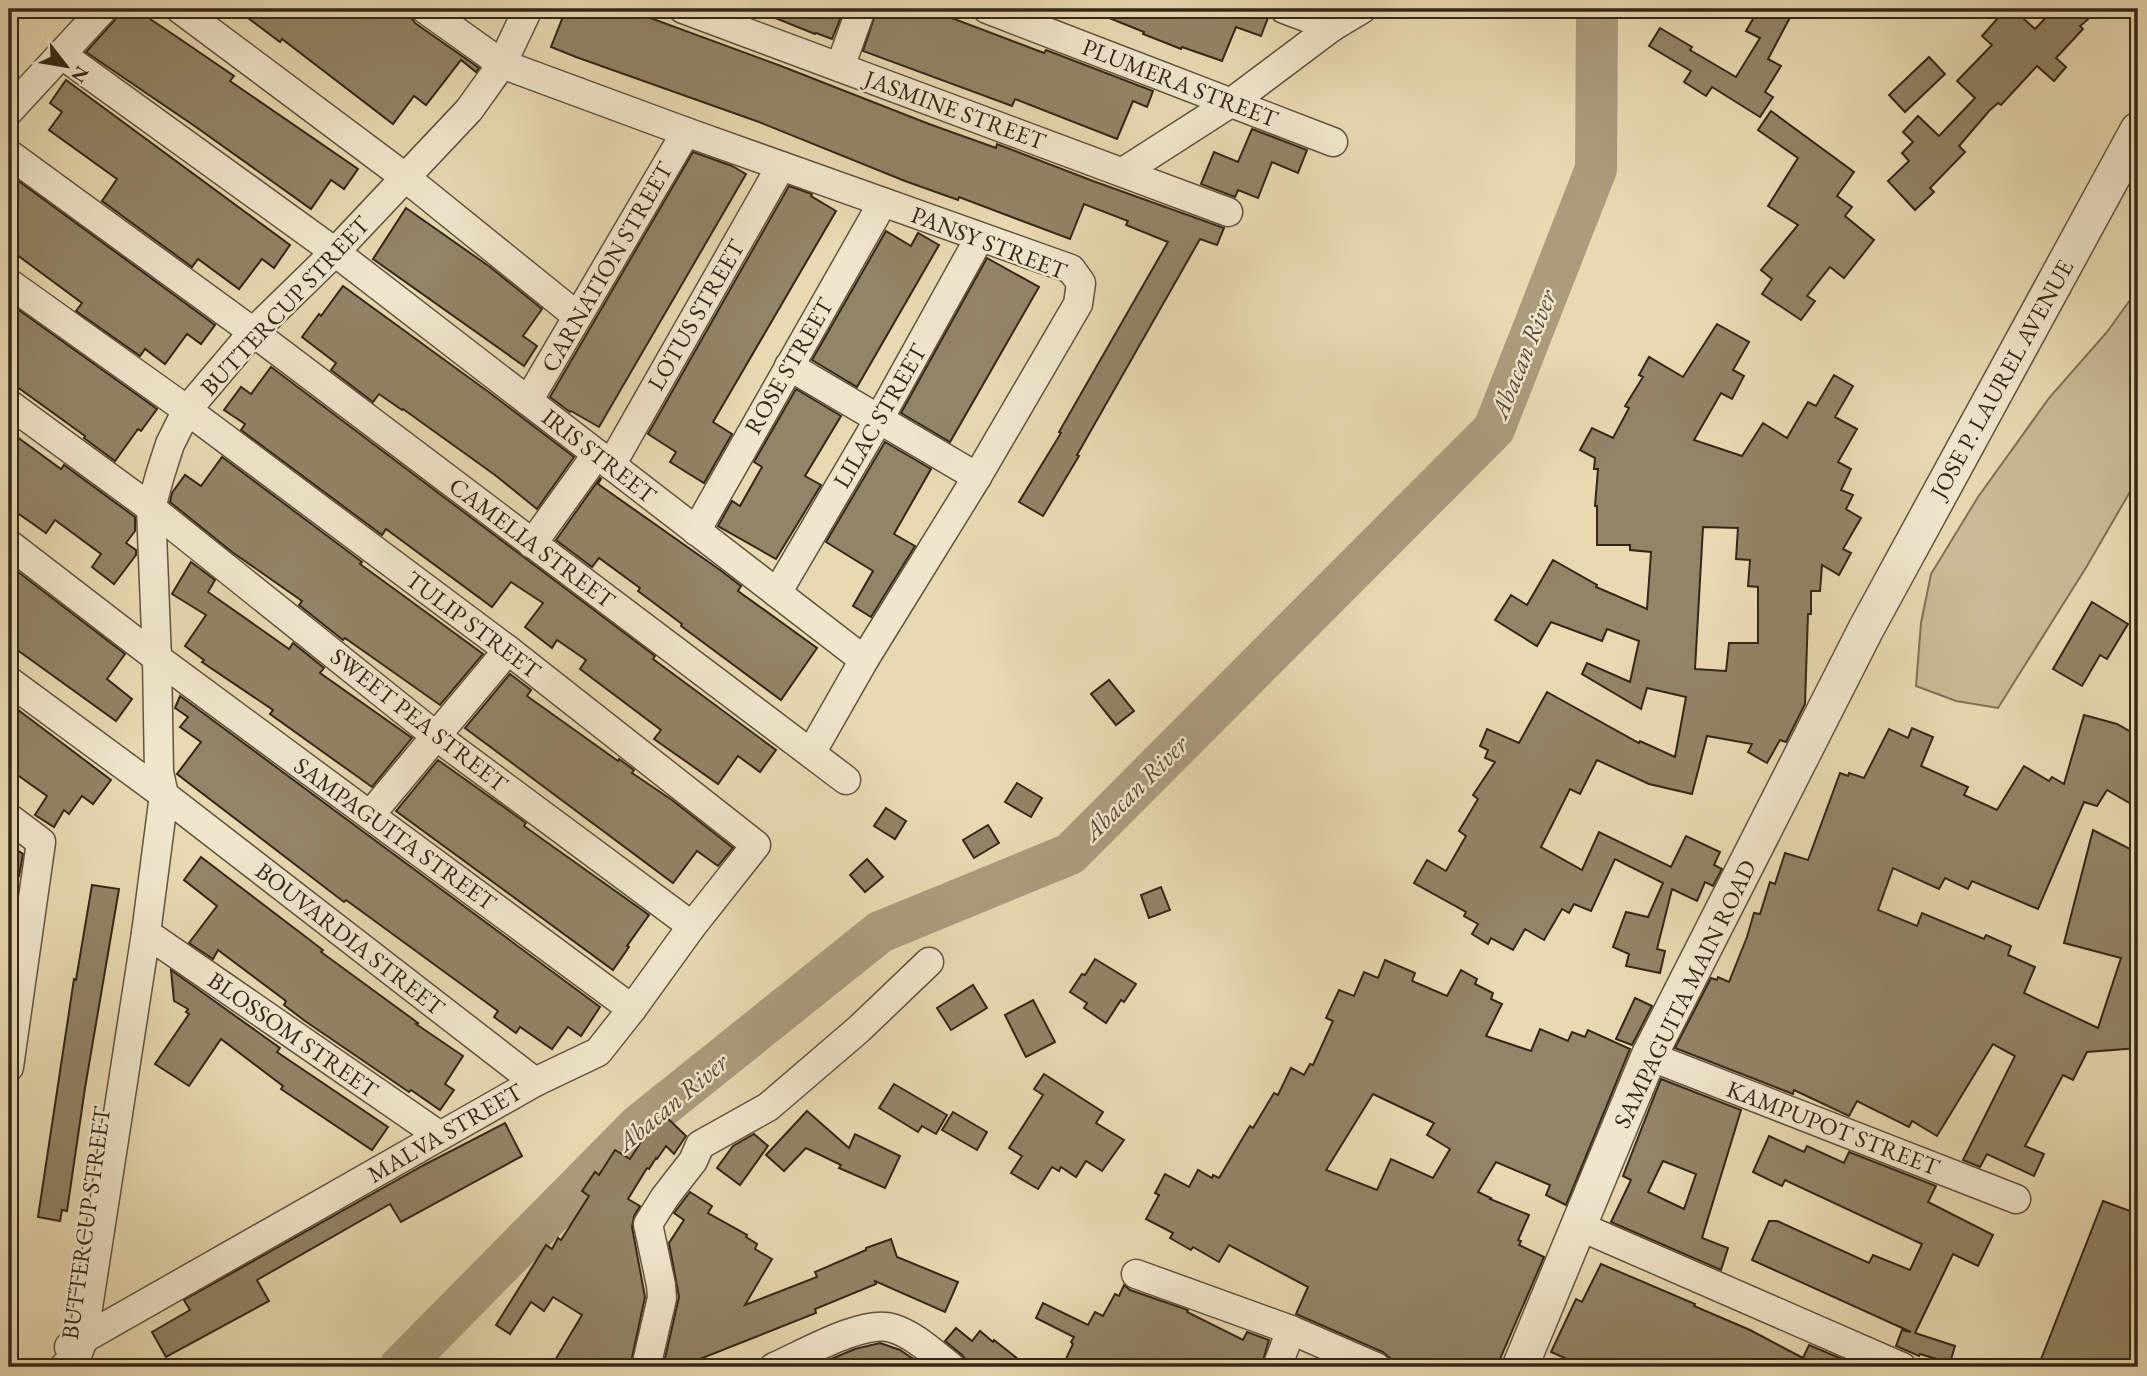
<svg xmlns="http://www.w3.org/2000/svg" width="2147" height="1376" font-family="'EB Garamond',serif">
	<rect width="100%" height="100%" fill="#e8d9b1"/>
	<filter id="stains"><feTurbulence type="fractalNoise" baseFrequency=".00286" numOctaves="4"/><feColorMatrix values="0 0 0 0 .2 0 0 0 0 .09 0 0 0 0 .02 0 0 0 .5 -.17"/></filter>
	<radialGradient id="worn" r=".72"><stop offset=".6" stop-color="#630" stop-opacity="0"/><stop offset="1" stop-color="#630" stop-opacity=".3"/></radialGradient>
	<!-- green -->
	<path fill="#c9bb97" stroke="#7e7157" stroke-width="2" d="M2138 289V478L2087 566 1998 708 1956 701 1916 686 1921 623 1931 574 1978 497 2049 398 2107 332Z"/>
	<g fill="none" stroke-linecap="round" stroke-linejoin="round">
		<!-- river -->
		<path stroke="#ab9c7d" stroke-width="42" d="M400 1367 638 1126 880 932 1070 854 1494 429 1596 169 1597 9"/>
	</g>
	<!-- building -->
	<g fill="#928467" stroke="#342717" stroke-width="2" fill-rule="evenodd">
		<path d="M119 9H135L177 37 234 76 230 81 358 169 344 189 331 180 311 209 196 127 86 52 115 20Z"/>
		<path d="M236 9H409L410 16 415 23 479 68 476 72 461 60 426 105 414 96 393 124 282 39 280 42Z"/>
		<path d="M566 9H626L781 66 929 124 996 148 997 144 1093 181 1224 228 1217 245 1200 239 1077 455 1079 456 1043 516 1019 502 1061 433 1059 432 1168 242 1126 225 1128 221 1084 204 1070 239 959 197 958 200 905 181 759 122 576 57 551 47Z"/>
		<path d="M753 9H820L841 17 832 39 816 33 815 34Z"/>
		<path d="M877 9H928L1044 53 1046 50 1153 91 1147 107 1133 101 1117 139 1015 99 1012 106 863 51Z"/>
		<path d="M1087 9H1257L1269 15 1261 36 1236 27 1222 61 1182 47 1181 49 1143 34 1144 32Z"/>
		<path d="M1777 9 1794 10 1768 59 1781 66 1765 92 1773 97 1760 117 1712 87 1706 96 1684 82 1691 71 1649 46 1660 28 1692 47 1690 50 1736 77 1760 38 1746 31 1758 10 1772 18Z"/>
		<path d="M2006 9H2013L2035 29 2054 9H2100L2080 26 2083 29 2056 58 2066 67 2054 81 2037 66 2001 105 1998 103 1989 111 1959 146 1965 152 1930 188 1934 192 1915 210 1888 181 1909 161 1902 153 1913 142 1903 132 1918 116 1939 136 1975 98 1957 81 1992 45 1982 36Z"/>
		<path d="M1929 57 1945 74 1905 112 1889 95Z"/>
		<path d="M66 80 290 245 274 268 262 259 239 289 198 259 192 267 102 201 117 179 49 130 62 112 50 103Z"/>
		<path d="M1771 111 1854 172 1837 196 1852 207 1845 216 1874 240 1844 278 1830 267 1807 296 1815 301 1801 320 1762 294 1772 279 1761 270 1798 225 1768 206 1798 158 1758 130Z"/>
		<path d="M1252 129 1307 150 1298 173 1272 162 1258 198 1238 190 1235 197 1201 184 1214 152 1238 162Z"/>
		<path d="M693 152 732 166 746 174 599 427 571 411 570 412 550 397Z"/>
		<path d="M9 174 215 325 201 344 187 334 165 364 145 349 140 356 76 311 82 303 9 249Z"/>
		<path d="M789 186 812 194 811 196 836 211 713 422 732 434 704 483 670 462 676 452 648 434Z"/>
		<path d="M406 208 490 267 542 309 523 336 537 346 524 366 373 259Z"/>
		<path d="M886 231 911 246 918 233 939 245 857 387 812 360Z"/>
		<path d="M987 258 1039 287 950 442 901 413Z"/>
		<path d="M343 286 490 393 574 457 537 509 495 475 403 409 402 410 379 394 373 402 331 370 336 363 302 337 319 314 321 316Z"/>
		<path d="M9 303 157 409 141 431 138 429 115 461 84 438 85 436 9 381Z"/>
		<path d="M1717 324 1749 342 1733 370 1744 376 1732 399 1721 393 1694 440 1742 456 1763 423 1787 438 1808 402 1816 406 1834 375 1853 386 1835 417 1857 429 1838 462 1851 469 1841 490 1853 495 1846 509 1861 518 1843 549 1851 553 1839 575 1822 565 1820 591H1811V614H1808L1805 704 1786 742 1780 740 1767 763 1748 752 1752 744 1707 736 1692 794 1649 784 1597 760 1580 794 1570 789 1541 847 1582 870 1599 832 1671 867 1686 836 1720 852 1714 865 1722 869 1713 886 1705 882 1697 901 1672 889 1657 949 1665 951 1660 973 1626 966 1629 954 1613 947 1626 912 1648 917 1663 883 1615 859 1591 911 1574 904 1569 913 1562 909 1544 940 1525 929 1513 950 1491 938 1488 944 1472 934 1478 924 1464 916 1466 912 1414 883 1427 860 1446 871 1466 836 1459 831 1478 799 1473 795 1495 762 1485 758 1488 750 1480 746 1487 729 1519 743 1547 692 1639 743 1640 741 1675 757 1686 697 1647 688 1641 709 1582 674 1587 663 1630 682 1639 641 1607 629 1602 641 1551 622 1537 646 1495 620 1511 595 1527 605 1553 560 1597 585 1596 587 1647 609 1651 552 1630 550V545H1597V506H1595L1598 469H1594L1595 458 1580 450 1592 428 1613 438 1629 408 1625 406 1643 377 1639 375 1649 357 1683 377ZM1703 527 1738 528 1736 559 1750 560 1748 586 1758 587V643H1729L1726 671 1695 669Z"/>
		<path d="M271 367 655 656 653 659 776 750 760 772 738 756 718 784 654 739 661 730 580 669 586 660 557 640 552 648 525 627 543 603 511 582 492 607 386 529 382 535 241 430 245 424 224 410 241 387 251 394Z"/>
		<path d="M796 389 841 416 805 476 821 485 776 559 718 526 732 501 740 506 762 467 754 462Z"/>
		<path d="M9 431 61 469 64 465 135 517V531L126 543 136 550V555L114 584 92 567 101 554 55 520 46 533 9 507Z"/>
		<path d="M885 442 931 469 894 534 915 546 871 617 853 606 873 571 826 542Z"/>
		<path d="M222 457 362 562 360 564 483 654 440 705 345 638 343 640 299 605 302 601 232 552 170 502 172 493 185 475 201 486Z"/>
		<path d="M600 478 601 479 598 484 720 570 741 586 738 591 817 648 781 700 681 626 682 624 638 591 640 588 599 558 592 567 556 540Z"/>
		<path d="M191 562 215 580 208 592 289 649 293 643 324 668 320 673 412 738 372 787 270 714 273 710 202 662 204 660 185 646 206 615 172 594Z"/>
		<path d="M9 565 125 654 107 679 132 699 116 721 9 644Z"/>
		<path d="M2092 602 2128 624 2107 659 2100 655 2082 686 2053 669Z"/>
		<path d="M510 674 531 690 527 696 618 761 619 759 634 770 632 773 672 800 733 848 718 866 697 851 673 883 465 728Z"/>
		<path d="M1109 680 1134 711 1116 725 1091 694Z"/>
		<path d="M180 696 600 1007 581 1036 568 1027 552 1049 520 1027 516 1033 494 1017 498 1011 346 900 344 902 177 774 201 742 180 727 188 717 175 708Z"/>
		<path d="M9 703 111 780 93 804 82 796 69 814 64 810 54 827 35 815 47 796 9 769Z"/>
		<path d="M2084 715 2117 724 2138 736V808L2107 790 2097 806 2084 802 2038 909 1972 881 1968 889 1945 878 1939 889 1893 868 1878 910 1917 926 1922 913 1984 939 1986 935 2011 946 2008 955 2035 967 2024 993 2098 1028 2121 958 2064 943 2093 830 2138 853V1048L2087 1052 2073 1080 2063 1075 2025 1146 2044 1154 2034 1176 1987 1154 1980 1167 1963 1160 2015 1056 1993 1044 1937 1136 1912 1121 1909 1127 1857 1101 1849 1116 1794 1090 1793 1094 1675 1048 1711 978 1717 980 1718 977 1729 982 1747 937 1754 913 1760 914 1770 882 1775 884 1785 853 1808 860 1840 773 1848 776 1849 773 1864 778 1889 729 1908 738 1912 728 1933 737 1921 766 1968 787 1964 795 1997 810 2024 766 2049 781 2052 777 2064 784Z"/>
		<path d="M438 760 526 823 524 826 649 915 627 946 629 947 613 970 396 811Z"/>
		<path d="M1017 783 1042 798 1031 817 1005 802Z"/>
		<path d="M886 808 906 821 895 839 874 826Z"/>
		<path d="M988 825 999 843 974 858 963 840Z"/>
		<path d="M9 845 23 854 19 876 9 892Z"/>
		<path d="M201 857 323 950 321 952 418 1023 416 1024 463 1056 445 1084 454 1090 440 1110 411 1090 409 1092 305 1021 284 1005 286 1001 218 950 213 959 189 943 217 906 184 880Z"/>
		<path d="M867 859 883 877 865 892 850 875Z"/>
		<path d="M92 885 119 889 85 1088 67 1211 62 1210 60 1221 38 1217 74 979 76 980Z"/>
		<path d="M1161 887 1170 910 1149 918 1141 895Z"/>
		<path d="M1095 959 1136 984 1124 1002 1121 1000 1106 1023 1084 1008 1087 1003 1070 992 1082 974 1085 975Z"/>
		<path d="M1385 960 1415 973 1412 981 1447 996 1461 970 1477 979 1475 984 1493 993 1491 999 1502 1004 1486 1036 1531 1051 1540 1029 1568 1041 1572 1032 1585 1037 1588 1030 1630 1049 1566 1205 1546 1195 1550 1185 1496 1162 1478 1192 1491 1198 1490 1199 1529 1215 1518 1240 1521 1241 1519 1245 1544 1257 1497 1366 1481 1360 1478 1367H1392L1390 1358 1383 1352 1296 1314 1308 1287 1229 1245 1219 1262 1193 1247 1191 1250 1170 1238 1173 1233 1146 1219 1159 1195 1155 1193 1165 1174 1189 1187 1198 1170 1212 1178 1213 1175 1219 1178 1250 1126 1253 1128 1274 1093 1278 1095 1291 1068 1304 1075 1310 1064 1313 1065 1333 1021 1326 1018 1339 990 1354 996 1364 972 1378 978ZM1373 1094 1434 1123 1427 1135 1450 1149 1433 1178 1391 1159 1377 1190 1326 1170Z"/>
		<path d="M171 970 280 1048 277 1052 388 1127 372 1150 281 1089 283 1086 221 1039 189 1086 155 1064 189 1014 186 1012 188 1009 174 1001Z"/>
		<path d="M973 985 987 1008 951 1030 937 1008Z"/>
		<path d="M1635 998 1652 1006 1632 1045 1616 1039Z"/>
		<path d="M1033 1000 1055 1042 1026 1057 1005 1015Z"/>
		<path d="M1044 1074 1103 1112 1096 1123 1124 1140 1102 1171 1086 1161 1076 1177 1061 1167 1059 1171 1052 1167 1038 1189 1011 1173 1022 1156 1009 1148 1043 1095 1034 1089Z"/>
		<path d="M1661 1079 1741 1110 1702 1238 1728 1248 1721 1270 1611 1222 1631 1180 1623 1176ZM1663 1161 1696 1174 1684 1209 1648 1192Z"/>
		<path d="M894 1084 947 1115 936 1134 922 1126 918 1132 879 1108Z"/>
		<path d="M807 1111 849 1148 855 1134 900 1156 885 1188 839 1168 841 1165 806 1148 784 1171 766 1155Z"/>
		<path d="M953 1112 987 1132 977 1150 942 1130Z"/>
		<path d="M663 1114 686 1136 674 1154 666 1146 657 1159 656 1158 649 1169 647 1168 628 1199 640 1206 634 1216 632 1227 645 1297 630 1367H551L582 1315 553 1297 544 1311 531 1302 510 1334 496 1325 546 1245 552 1249 558 1238 561 1240 589 1196 582 1191 595 1172 599 1175 615 1150 630 1159 648 1131Z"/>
		<path d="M505 1123 522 1156 401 1222 390 1204 257 1280 269 1301 166 1357 152 1332 190 1310 184 1300 424 1165Z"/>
		<path d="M754 1134 768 1146 740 1185 717 1168 733 1146Z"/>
		<path d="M1769 1136 1804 1152 1807 1146 1844 1163 1849 1152 1936 1186 1928 1202 1993 1235 1978 1266 1953 1254 1915 1333 1955 1346 1950 1363 1920 1354 1919 1356 1896 1346 1902 1330 1911 1332 1752 1260 1769 1221H1777L1869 1263 1873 1255 1910 1270 1922 1244 1785 1180 1782 1186 1753 1172Z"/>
		<path d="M690 1192 712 1206 708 1213 747 1235 746 1237 757 1244 755 1249 772 1259 745 1305 817 1277 815 1272 866 1250V1248L891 1239 897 1257 958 1282 945 1312 875 1281 876 1284 815 1309 816 1313 687 1364 685 1367H663L679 1297 669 1243 684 1220 674 1213Z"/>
		<path d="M2103 1201 2138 1214V1367H2038Z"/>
		<path d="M1601 1264 1695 1304 1694 1306 1750 1330 1803 1358 1809 1345 1861 1367H1560L1565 1358 1551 1352 1576 1299 1582 1302Z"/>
		<path d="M1124 1285 1130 1290 1188 1310 1187 1312 1243 1340 1247 1332 1269 1340 1261 1367H1062L1073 1344 1071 1342 1074 1337 1036 1318 1043 1303 1088 1325 1095 1312 1103 1316 1115 1294 1119 1296Z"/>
		<path d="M956 1328 972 1341 980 1331 993 1342 994 1340 1028 1367H967L966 1360 962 1355 945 1341Z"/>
		<path d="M880 1343 900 1350 925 1367H812L855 1349Z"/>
	</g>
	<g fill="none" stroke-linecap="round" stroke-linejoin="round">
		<defs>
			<g id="minor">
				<path d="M180 9 406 178 577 316"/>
				<path d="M425 9 502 64 686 132 1071 269 1081 283 1078 304 977 477 864 660 811 753"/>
				<path d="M683 9 1228 212"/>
				<path d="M987 9 1333 142"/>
				<path d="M1284 9 1332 27"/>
				<path d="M61 54 335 252 864 660"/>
				<path d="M840 67 861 9"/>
				<path d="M9 111 103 9"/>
				<path d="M9 154 253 332 846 780"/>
				<path d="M1123 172 1232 102 1332 27 1362 9"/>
				<path d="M9 283 187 410 508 650 756 845 692 926 632 1009 598 1052 535 1082 69 1347"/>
				<path d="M789 366 977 477"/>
				<path d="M528 401 686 132"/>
				<path d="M9 404 151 508 436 736 692 926"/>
				<path d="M611 465 781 166"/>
				<path d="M696 531 883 202"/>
				<path d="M9 544 157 658 632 1009"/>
				<path d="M532 544 597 454"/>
				<path d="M777 593 879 419 980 237"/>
				<path d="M9 681 164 795 535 1082"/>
				<path d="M370 815 508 650"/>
				<path d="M9 818 41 842 9 1067"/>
				<path d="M146 933 440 1136"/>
				<path d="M1649 1056 2016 1199"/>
				<path d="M1579 1226 1902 1367"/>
				<path d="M1136 1274 1291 1330 1376 1367"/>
				<path d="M64 1367 78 1353 83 1340 146 933 164 795 159 772 157 658 151 508 160 475 170 444 187 410 253 332 335 252 469 110 502 64 528 9"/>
				<path d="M646 1367 662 1298 661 1285 648 1224 665 1197 693 1161 700 1145 768 1107 859 1029 929 962"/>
				<path d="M774 1367C802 1355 863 1319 892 1328 915 1335 933 1353 951 1367"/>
				<path d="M1277 1367 1291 1330"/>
			</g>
			<path id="tertiary" d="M1520 1367 1649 1056 1866 629 2138 130"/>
		</defs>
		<!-- minor casing -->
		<use href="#minor" stroke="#61543e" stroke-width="31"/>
		<!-- tertiary casing -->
		<use href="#tertiary" stroke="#61543e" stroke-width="38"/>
		<!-- minor -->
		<use href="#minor" stroke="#f0e6cc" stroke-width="28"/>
		<!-- tertiary -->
		<use href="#tertiary" stroke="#f0e6cc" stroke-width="35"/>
	</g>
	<g text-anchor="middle" stroke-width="5" stroke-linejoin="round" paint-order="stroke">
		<!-- street labels -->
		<g font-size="24" fill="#342717" stroke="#f0e6cc">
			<text transform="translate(1180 83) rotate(21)" y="8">PLUMERA STREET</text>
			<text transform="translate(955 110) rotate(20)" y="8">JASMINE STREET</text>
			<text transform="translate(989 243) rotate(21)" y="8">PANSY STREET</text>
			<text transform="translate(607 267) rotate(-60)" y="8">CARNATION STREET</text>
			<text transform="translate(285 306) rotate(-47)" y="8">BUTTERCUP STREET</text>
			<text transform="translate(696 315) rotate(-60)" y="8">LOTUS STREET</text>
			<text transform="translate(789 366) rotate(-60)" y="8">ROSE STREET</text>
			<text transform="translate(2002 379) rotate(-61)" y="8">JOSE P. LAUREL AVENUE</text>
			<text transform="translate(880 416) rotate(-60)" y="8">LILAC STREET</text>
			<text transform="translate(599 456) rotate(38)" y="8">IRIS STREET</text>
			<text transform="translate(532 543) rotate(37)" y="8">CAMELIA STREET</text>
			<text transform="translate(473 625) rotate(37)" y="8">TULIP STREET</text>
			<text transform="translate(419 720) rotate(38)" y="8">SWEET PEA STREET</text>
			<text transform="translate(395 834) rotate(36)" y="8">SAMPAGUITA STREET</text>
			<text transform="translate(350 939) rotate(38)" y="8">BOUVARDIA STREET</text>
			<text transform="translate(1685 994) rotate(-64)" y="8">SAMPAGUITA MAIN ROAD</text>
			<text transform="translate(293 1035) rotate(35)" y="8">BLOSSOM STREET</text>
			<text transform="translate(1833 1128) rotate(21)" y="8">KAMPUPOT STREET</text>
			<text transform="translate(445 1133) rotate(-30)" y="8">MALVA STREET</text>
			<text transform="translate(86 1223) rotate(-82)" y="8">BUTTERCUP STREET</text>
		</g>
		<!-- water labels -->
		<g font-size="26" font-style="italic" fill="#584a36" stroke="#f0e6cc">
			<text transform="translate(1523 354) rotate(-68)" y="9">Abacan River</text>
			<text transform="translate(1135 788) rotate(-45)" y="9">Abacan River</text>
			<text transform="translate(672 1102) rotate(-40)" y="9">Abacan River</text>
		</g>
	</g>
	<!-- margin -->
	<rect width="2147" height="1376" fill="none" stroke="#e8d9b1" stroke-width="35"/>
	<rect x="10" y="10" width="2126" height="1355" fill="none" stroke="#342717" stroke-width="3.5"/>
	<rect x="18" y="18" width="2112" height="1341" fill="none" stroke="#342717" stroke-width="2"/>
	<!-- north arrow -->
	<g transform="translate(66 66) rotate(121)" stroke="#f0e6cc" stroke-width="5" paint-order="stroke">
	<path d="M0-5L12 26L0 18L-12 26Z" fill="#342717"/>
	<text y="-10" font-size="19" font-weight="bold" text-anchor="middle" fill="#342717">N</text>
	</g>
	<rect width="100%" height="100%" filter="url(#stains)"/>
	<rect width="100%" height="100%" fill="url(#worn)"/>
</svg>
